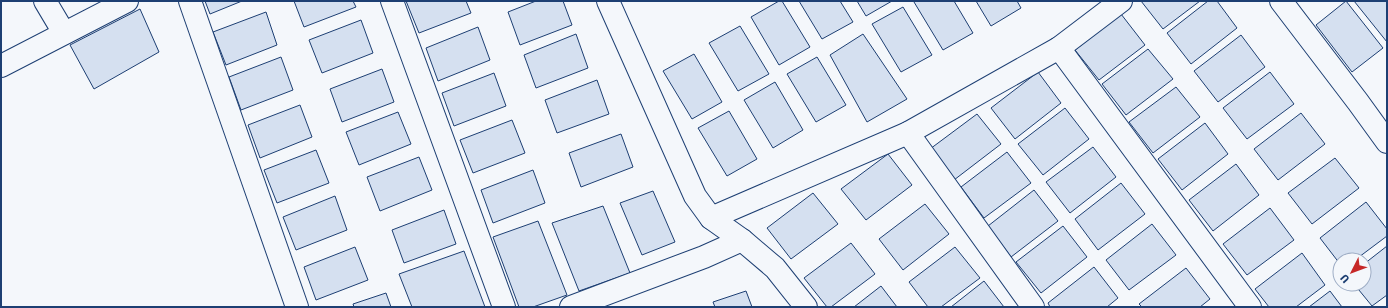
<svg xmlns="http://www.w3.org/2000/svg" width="1388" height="308" font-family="'Fira Sans',sans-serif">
	<rect width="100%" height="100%" fill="#f4f7fb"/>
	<!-- building -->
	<g fill="#d5e0f0" stroke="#1d3f73">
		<path d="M205 1H242L210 14Z"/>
		<path d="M294 1H353L356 7 304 27Z"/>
		<path d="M406 1H466L471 13 419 33Z"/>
		<path d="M536 1H563L572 25 520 45 508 12Z"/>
		<path d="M779 1H782L810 47 779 65 751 17Z"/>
		<path d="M799 1H840L853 22 822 39Z"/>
		<path d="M857 1H892L866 16Z"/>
		<path d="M915 1H954L973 33 943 50 914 2Z"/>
		<path d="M976 1H1017L1021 8 991 26Z"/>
		<path d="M1141 1H1200L1163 29Z"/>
		<path d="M1208 1H1217L1237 28 1191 64 1167 33Z"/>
		<path d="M1346 1 1383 48 1352 72 1316 25Z"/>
		<path d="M1354 1H1387V42Z"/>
		<path d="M903 7 932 55 901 72 872 24Z"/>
		<path d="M140 9 159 52 94 89 70 45Z"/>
		<path d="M266 12 277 45 226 65 213 32Z"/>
		<path d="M1121 14 1145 45 1099 80 1075 50Z"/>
		<path d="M361 20 373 53 322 73 309 40Z"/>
		<path d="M740 26 769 74 738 91 709 43Z"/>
		<path d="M478 27 490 60 438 81 426 48Z"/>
		<path d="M576 34 588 68 536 88 524 55Z"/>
		<path d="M863 34 907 99 867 122 830 55Z"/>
		<path d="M1241 35 1265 67 1218 102 1194 71Z"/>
		<path d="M1148 49 1173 79 1126 115 1102 84Z"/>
		<path d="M694 54 722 102 692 119 663 71Z"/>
		<path d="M281 57 293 90 241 110 229 77Z"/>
		<path d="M817 57 846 105 816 122 787 74Z"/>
		<path d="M382 69 394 102 342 122 330 89Z"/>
		<path d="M1038 72 1061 103 1015 139 991 108Z"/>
		<path d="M1270 72 1294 104 1247 139 1223 108Z"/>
		<path d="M494 73 506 106 454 126 442 93Z"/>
		<path d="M597 80 609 114 557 133 545 100Z"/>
		<path d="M775 82 803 130 773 148 744 100Z"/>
		<path d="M1176 87 1200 117 1153 153 1129 122Z"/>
		<path d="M300 105 312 137 260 158 248 125Z"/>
		<path d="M1065 108 1089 139 1043 175 1018 144Z"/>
		<path d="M729 111 757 159 727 176 698 128Z"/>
		<path d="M398 112 411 144 359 165 346 132Z"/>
		<path d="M1301 113 1325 144 1278 180 1254 149Z"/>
		<path d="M977 114 1001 144 954 180 930 149Z"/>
		<path d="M512 120 525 153 473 173 460 140Z"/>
		<path d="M1205 123 1228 154 1182 190 1158 159Z"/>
		<path d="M621 134 633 167 581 187 569 153Z"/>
		<path d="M1093 147 1116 177 1070 213 1046 182Z"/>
		<path d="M316 150 329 183 277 203 264 170Z"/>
		<path d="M1007 152 1031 183 984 218 961 187Z"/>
		<path d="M888 154 912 185 866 220 841 189Z"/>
		<path d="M419 157 432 190 380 211 367 177Z"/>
		<path d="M1335 158 1359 188 1312 224 1288 193Z"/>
		<path d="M1236 164 1259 195 1213 231 1189 200Z"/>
		<path d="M533 170 545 203 493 223 481 190Z"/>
		<path d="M1121 183 1145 214 1098 250 1075 219Z"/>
		<path d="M1034 190 1058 221 1011 257 988 226Z"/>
		<path d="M653 191 675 242 642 255 620 203Z"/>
		<path d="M813 193 838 224 791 259 767 228Z"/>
		<path d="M335 196 347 230 296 250 283 217Z"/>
		<path d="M1366 202 1387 229V236L1355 260H1340V264L1320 238Z"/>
		<path d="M925 204 949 234 903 270 879 239Z"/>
		<path d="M603 206 630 273 579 291 552 223Z"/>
		<path d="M1270 208 1294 240 1247 275 1223 244Z"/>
		<path d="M444 210 456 244 404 263 392 230Z"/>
		<path d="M538 221 567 295 533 307H519L493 237Z"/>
		<path d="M1152 224 1176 255 1129 290 1106 260Z"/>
		<path d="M1063 226 1087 257 1041 293 1016 262Z"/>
		<path d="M851 243 875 274 831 307H827L804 278Z"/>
		<path d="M1387 246V295L1372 306 1354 284H1364V264Z"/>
		<path d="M355 247 368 280 316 300 304 267Z"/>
		<path d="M955 247 980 278 941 307H928L909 282Z"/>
		<path d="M464 251 485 307H412L399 274Z"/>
		<path d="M1302 253 1325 285 1296 307H1269L1255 289Z"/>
		<path d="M1094 267 1118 298 1107 307H1050L1048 303Z"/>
		<path d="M1186 268 1210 299 1200 307H1142L1139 304Z"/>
		<path d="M984 281 1004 307H951Z"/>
		<path d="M881 286 897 307H854Z"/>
		<path d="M746 291 752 307H715L713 302Z"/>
		<path d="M1330 291 1342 307H1309Z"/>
		<path d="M386 293 391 307H354L353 304Z"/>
	</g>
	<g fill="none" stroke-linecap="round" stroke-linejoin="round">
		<defs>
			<g id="minor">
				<path d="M45 1 64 33"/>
				<path d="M190 1 297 307"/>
				<path d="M392 1 504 307"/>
				<path d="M608 1 695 196 711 218 742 240 775 268 806 307"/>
				<path d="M1281 1 1358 102 1387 142"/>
				<path d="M1059 48 1250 307"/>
				<path d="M1 66 127 1"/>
				<path d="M908 133 1033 307"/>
				<path d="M711 218 908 133 1059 48 1121 1"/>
				<path d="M571 307 704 257 742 240"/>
			</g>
		</defs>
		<!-- minor casing -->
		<use href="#minor" stroke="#1d3f73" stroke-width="24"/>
		<!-- minor -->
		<use href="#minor" stroke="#f4f7fb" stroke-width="22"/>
	</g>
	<!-- border -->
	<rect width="1388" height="308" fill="none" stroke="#1d3f73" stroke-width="4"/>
	<!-- north arrow -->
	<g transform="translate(1352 272) rotate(228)"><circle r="19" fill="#f4f7fb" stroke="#9eadc5"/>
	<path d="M0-3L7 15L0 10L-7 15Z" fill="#c62828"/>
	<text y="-6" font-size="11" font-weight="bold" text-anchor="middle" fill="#1d3f73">U</text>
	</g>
</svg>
